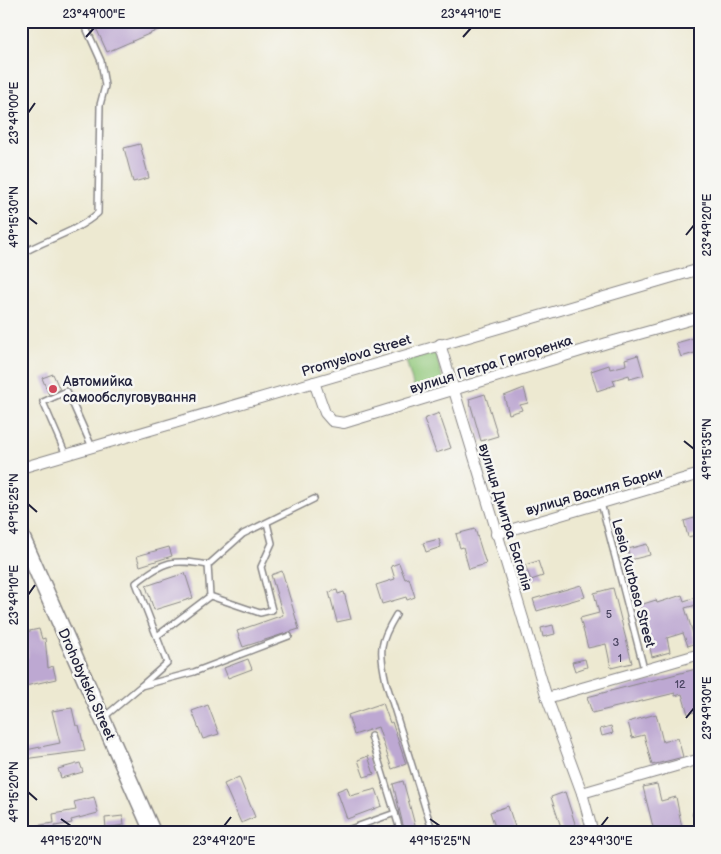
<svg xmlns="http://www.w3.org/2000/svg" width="721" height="854" font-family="'Balsamiq Sans',sans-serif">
	<rect width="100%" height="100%" fill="#f6f6f2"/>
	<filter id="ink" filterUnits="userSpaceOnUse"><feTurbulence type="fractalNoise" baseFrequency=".02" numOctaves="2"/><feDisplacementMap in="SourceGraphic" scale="10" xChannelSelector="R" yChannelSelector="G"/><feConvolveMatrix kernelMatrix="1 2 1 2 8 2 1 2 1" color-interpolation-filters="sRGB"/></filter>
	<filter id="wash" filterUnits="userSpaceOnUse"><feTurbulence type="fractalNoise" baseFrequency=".0096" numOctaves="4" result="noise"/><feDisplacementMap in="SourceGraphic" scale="20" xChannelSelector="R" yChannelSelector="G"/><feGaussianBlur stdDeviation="1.12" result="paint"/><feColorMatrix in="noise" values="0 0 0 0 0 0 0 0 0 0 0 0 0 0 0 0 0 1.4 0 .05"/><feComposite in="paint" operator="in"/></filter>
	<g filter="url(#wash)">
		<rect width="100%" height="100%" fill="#ede9d1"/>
		<!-- green -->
		<path fill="#91c87a" stroke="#5a755a" d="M435 352 445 387 416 395 406 360Z"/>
		<g id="blocks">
			<!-- building -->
			<g fill="#bda8d2">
				<path d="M93 21H179L107 52Z"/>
				<path d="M140 144 149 178 133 182 124 148Z"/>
				<path d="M694 338 698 352 681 357 676 343Z"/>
				<path d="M638 355 644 375 630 379 629 375 613 380 615 385 597 391 591 371 609 365 610 369 626 365 625 359Z"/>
				<path d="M53 374 60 390 49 395 42 378Z"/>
				<path d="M524 388 528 403 520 405 522 410 509 414 504 396Z"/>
				<path d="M485 394 498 436 481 441 469 399Z"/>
				<path d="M439 413 451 448 436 453 424 419Z"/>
				<path d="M698 517 700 534 688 537 684 521Z"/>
				<path d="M475 529 486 564 469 569 463 547 460 548 456 534Z"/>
				<path d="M439 539 441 547 426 552 423 543Z"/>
				<path d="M647 544 650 555 630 560 628 549Z"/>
				<path d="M169 547 172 556 140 566 137 556Z"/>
				<path d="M538 561 543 576 531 580 525 565Z"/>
				<path d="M399 563 405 579 409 578 415 597 407 600 406 597 382 604 376 585 395 579 391 566Z"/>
				<path d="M282 571 299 629 243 647 237 631 283 615 271 575Z"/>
				<path d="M185 573 193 598 154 610 146 586Z"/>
				<path d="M581 585 585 597 537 611 533 599Z"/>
				<path d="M613 588 632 663 611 668 606 644 588 648 580 618 599 613 594 593Z"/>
				<path d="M337 590 338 594 344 592 351 619 337 622 329 592Z"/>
				<path d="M682 595 684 601 700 596V604L685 608 696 643 688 646 683 633 667 638 670 652 652 657 640 605 656 600 657 603Z"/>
				<path d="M553 625 555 634 543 637 541 628Z"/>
				<path d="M39 629 42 639 45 638 48 668 53 666 56 679 21 687V666H26L25 657H28L25 632Z"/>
				<path d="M248 659 252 669 228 678 224 668Z"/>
				<path d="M585 659 587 667 575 671 572 662Z"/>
				<path d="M700 668V710L688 714 682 694 675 696V693L592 713 587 697Z"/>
				<path d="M383 703 390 723 392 722 406 764 392 769 378 727 354 735 348 715Z"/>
				<path d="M208 705 219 734 203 739 192 711Z"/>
				<path d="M72 708 76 726 79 725 85 751 31 758 21 763V751L60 743 52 711Z"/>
				<path d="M656 714 663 742 678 738 683 757 652 765 644 735 632 738 628 722Z"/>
				<path d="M611 726 613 733 602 736 600 729Z"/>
				<path d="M368 756 374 774 364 777 358 760Z"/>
				<path d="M80 763 83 772 61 778 58 769Z"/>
				<path d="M239 777 255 817 241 823 224 784Z"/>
				<path d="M403 781 408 799 417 833H405L393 784Z"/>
				<path d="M657 784 661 801 676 797 683 833 654 831 643 787Z"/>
				<path d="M347 787 350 796 376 789 382 806 347 819 337 791Z"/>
				<path d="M565 792 578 833H563L551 797Z"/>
				<path d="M94 797 98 813 71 820 72 823 55 826 56 833H35L34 826 54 823 53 814 76 810 74 802Z"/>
				<path d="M508 806 517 833H497L490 812Z"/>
				<path d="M123 816 124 825 106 828 105 818Z"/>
			</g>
		</g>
	</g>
	<g filter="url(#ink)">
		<use href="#blocks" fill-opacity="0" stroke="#888686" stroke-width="1"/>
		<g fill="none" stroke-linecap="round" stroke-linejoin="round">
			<defs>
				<g id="service">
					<path d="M21 254C46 239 75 233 98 213L100 105 105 86 101 61 83 21"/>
					<path d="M66 455 43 402 67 391 92 447"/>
					<path d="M601 503 644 669"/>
					<path d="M210 596 260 613 272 610 261 567 272 543 267 523"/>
					<path d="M396 615C379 643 379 651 386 682L433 833"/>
					<path d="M157 636 210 596 208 565"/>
					<path d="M141 686 167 663 136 583C165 560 172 559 208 565L243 534 314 499"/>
					<path d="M103 718 141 686 194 672 289 636"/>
					<path d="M371 736 401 833"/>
					<path d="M696 814 700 816"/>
					<path d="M339 833 395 813"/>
				</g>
				<g id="minor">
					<path d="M440 344 547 698 582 793 593 833"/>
					<path d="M314 382 325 413 332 421 344 423 607 343 700 317"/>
					<path d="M21 468 700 269"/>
					<path d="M496 534 700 474"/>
					<path d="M547 698 700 654"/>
					<path d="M582 793 700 759"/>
				</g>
				<path id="secondary" d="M21 535 153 833"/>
			</defs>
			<!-- service casing -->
			<use href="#service" stroke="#888686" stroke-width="8"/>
			<!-- minor casing -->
			<use href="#minor" stroke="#888686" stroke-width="12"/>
			<!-- secondary casing -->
			<use href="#secondary" stroke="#888686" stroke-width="18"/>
			<!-- service -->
			<use href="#service" stroke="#fff" stroke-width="5"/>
			<!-- minor -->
			<use href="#minor" stroke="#fff" stroke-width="10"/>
			<!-- secondary -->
			<use href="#secondary" stroke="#fff" stroke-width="15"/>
		</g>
	</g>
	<!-- ticks -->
	<path fill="none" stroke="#22223b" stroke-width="2" d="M86 37 94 28M463 37 471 28M28 113 35 103M28 217 37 224M686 235 694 225M684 441 694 449M28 504 37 512M28 595 35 585M686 718 694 708M28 792 37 800M61 819 71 826M430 819 440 826M224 826 231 817M601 826 608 817"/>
	<!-- markers -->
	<circle fill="#d1495b" stroke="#f6f6f2" stroke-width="2" cx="53" cy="389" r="5"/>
	<g text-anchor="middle" stroke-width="5" stroke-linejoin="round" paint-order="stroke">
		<!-- number labels -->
		<g font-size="11" fill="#494461">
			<text x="609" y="618">5</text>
			<text x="616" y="646">3</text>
			<text x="620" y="662">1</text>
			<text x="680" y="688">12</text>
		</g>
		<!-- street labels -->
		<g font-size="14" fill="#22223b" stroke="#f6f6f2">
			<text transform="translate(356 355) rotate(-17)" y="5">Promyslova Street</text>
			<text transform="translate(491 364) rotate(-17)" y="5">вулиця Петра Григоренка</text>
			<text transform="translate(594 491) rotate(-16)" y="5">вулиця Василя Барки</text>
			<text transform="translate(506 517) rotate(73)" y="5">вулиця Дмитра Багалія</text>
			<text transform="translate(634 583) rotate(75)" y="5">Lesia Kurbasa Street</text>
			<text transform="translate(87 684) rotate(66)" y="5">Drohobytska Street</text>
		</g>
		<!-- poi labels -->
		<g font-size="14" fill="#22223b" stroke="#f6f6f2" text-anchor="start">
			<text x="63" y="386">Автомийка<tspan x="63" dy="16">самообслуговування</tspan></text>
		</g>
	</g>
	<!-- margin -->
	<rect width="721" height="854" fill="none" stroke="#f6f6f2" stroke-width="55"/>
	<rect x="28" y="28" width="666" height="798" fill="none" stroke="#22223b" stroke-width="2"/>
	<g font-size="12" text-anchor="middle" fill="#22223b">
		<text x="94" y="18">23°49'00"E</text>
		<text x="471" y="18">23°49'10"E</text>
		<text transform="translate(14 113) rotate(-90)" y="4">23°49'00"E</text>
		<text transform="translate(14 217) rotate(-90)" y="4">49°15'30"N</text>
		<text transform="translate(707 225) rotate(-90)" y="4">23°49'20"E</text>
		<text transform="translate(707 449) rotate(-90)" y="4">49°15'35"N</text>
		<text transform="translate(14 504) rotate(-90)" y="4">49°15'25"N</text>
		<text transform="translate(14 595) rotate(-90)" y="4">23°49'10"E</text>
		<text transform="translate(707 708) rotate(-90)" y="4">23°49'30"E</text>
		<text transform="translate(14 792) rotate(-90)" y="4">49°15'20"N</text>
		<text x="71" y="845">49°15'20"N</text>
		<text x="224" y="845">23°49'20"E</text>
		<text x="440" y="845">49°15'25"N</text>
		<text x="601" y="845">23°49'30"E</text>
	</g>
</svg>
